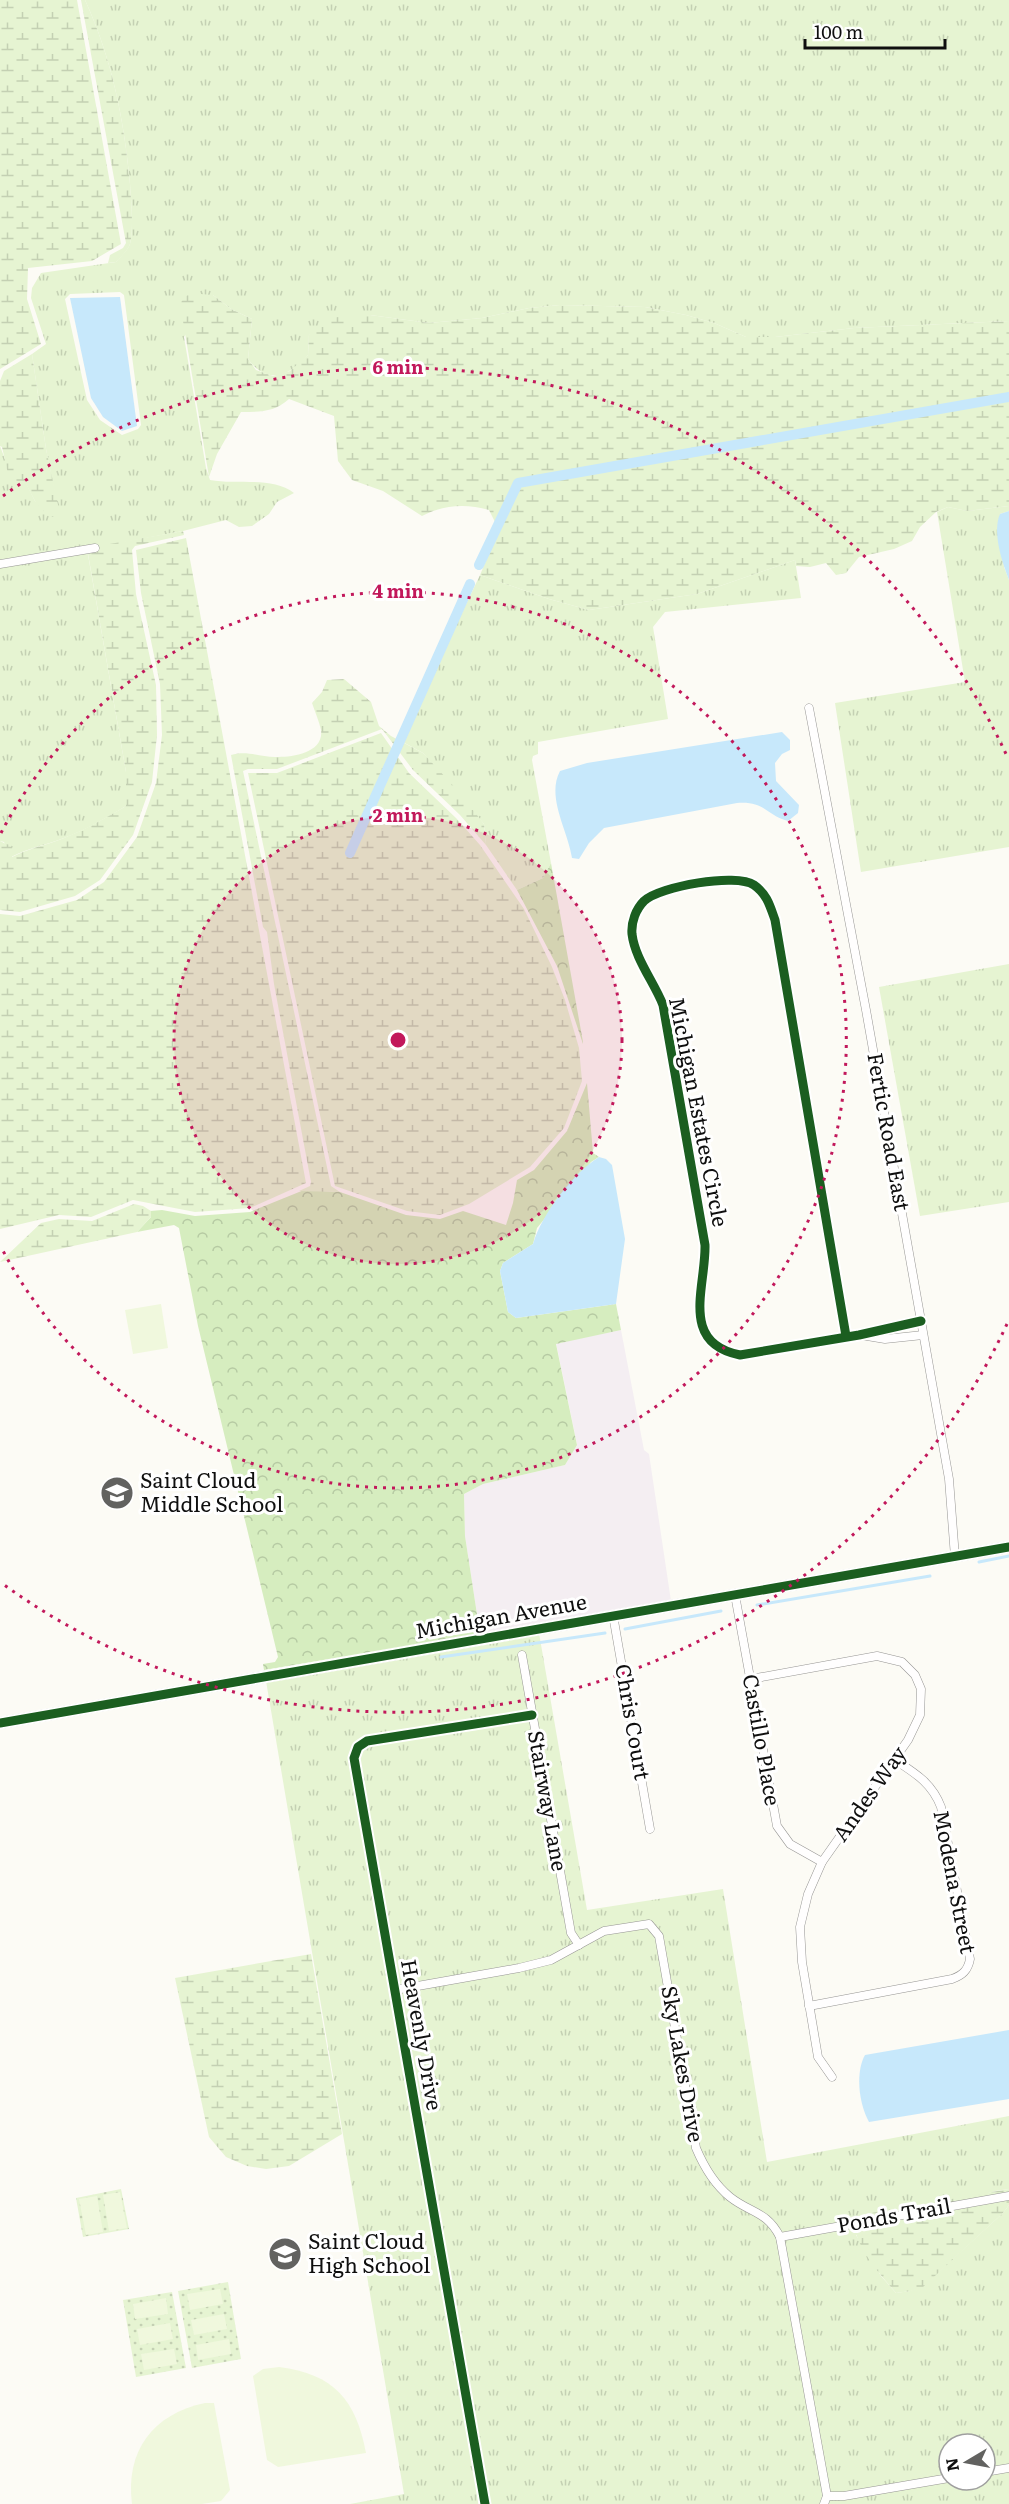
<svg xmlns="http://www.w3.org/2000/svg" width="1009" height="2504" font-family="Literata,serif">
	<defs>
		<pattern id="grass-tufts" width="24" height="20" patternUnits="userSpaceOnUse" patternTransform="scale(1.5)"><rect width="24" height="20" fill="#e6f4d2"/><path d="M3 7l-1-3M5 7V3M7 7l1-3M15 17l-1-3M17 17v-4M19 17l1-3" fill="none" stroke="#c4d0b3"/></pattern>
		<pattern id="forest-crowns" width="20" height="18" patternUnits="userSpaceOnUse" patternTransform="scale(1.5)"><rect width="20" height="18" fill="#d6edbf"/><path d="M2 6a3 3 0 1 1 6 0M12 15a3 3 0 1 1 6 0" fill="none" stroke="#b6caa3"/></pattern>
		<pattern id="wetland-marsh" width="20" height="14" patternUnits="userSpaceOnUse" patternTransform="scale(1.5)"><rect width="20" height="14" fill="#e6f4d2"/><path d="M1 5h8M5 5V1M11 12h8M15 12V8" fill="none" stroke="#c4d0b3"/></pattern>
		<pattern id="park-dots" width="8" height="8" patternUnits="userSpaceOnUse" patternTransform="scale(1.5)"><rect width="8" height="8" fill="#e6f4d2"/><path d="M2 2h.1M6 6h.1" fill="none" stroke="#c4d0b3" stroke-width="1.8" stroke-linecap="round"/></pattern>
	</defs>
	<rect width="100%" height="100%" fill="#fcfbf5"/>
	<!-- industrial -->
	<path fill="#f4eef2" d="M621 1330 644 1450 649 1454 671 1601 480 1634 465 1536 464 1494 483 1484 565 1465 577 1444 556 1343Z"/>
	<!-- grass -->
	<g fill="url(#grass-tufts)" fill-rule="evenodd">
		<path d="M85 0H1009V321L854 328 775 337H746L714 323 686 315 645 307 560 305 529 308 482 318 429 323 370 315 309 335 308 355C289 377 267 385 248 359L252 319 231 309 213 295 184 337 206 468 210 480C236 485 272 476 294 493L277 502 269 514 252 526 239 527 226 520 183 531 87 549 126 772V806C106 818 86 830 64 838 46 845 28 848 11 857L4 842 0 841V446L6 462 26 483 35 501 59 514 46 449 32 354 46 344 31 298 32 288 41 273 116 262C120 257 128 250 130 244 134 228 131 200 130 184 124 119 112 59 85 0ZM120 292 124 295 141 425 138 429 122 435 100 420 87 400 65 299 70 294Z"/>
		<path d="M1009 506V511L1000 514 1004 567 1009 580V847L861 872 835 703 965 682 937 512 948 507 967 511Z"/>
		<path d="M795 560 801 598 665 612 653 627 668 719 538 742V754L533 756 532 760 551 863 543 878 517 890 486 845 484 824 423 753 401 741 480 575 549 599 589 610 697 594Z"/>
		<path d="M1009 964V1202L920 1216 879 987Z"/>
		<path d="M539 1633 587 1910 723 1889 767 2162 1009 2116V2189L995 2191 856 2235 881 2276 896 2293 910 2291 923 2286 1003 2213 1009 2205V2504H350L404 2494 266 1681ZM949 2444H985V2480H949Z"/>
	</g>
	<!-- forest -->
	<g fill="url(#forest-crowns)">
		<path d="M551 863 583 1042V1044L557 966 517 890 543 878Z"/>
		<path d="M587 1083 593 1153 599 1157 591 1162 537 1228 533 1244 503 1263 500 1271 508 1312 516 1318 616 1304 621 1330 556 1344 577 1445 565 1465 483 1484 464 1494 465 1536 480 1634 264 1670 263 1664 275 1662 278 1657 198 1326 179 1228 174 1225 137 1232 151 1217 150 1211 162 1210 195 1216 250 1212 304 1190 340 1192 406 1215 440 1219 463 1211 506 1225 513 1203 517 1180 534 1170 567 1131Z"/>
	</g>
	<!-- wetland -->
	<g fill="url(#wetland-marsh)">
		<path d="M0 0H77L121 244 92 261 28 268 27 299 41 344 0 369Z"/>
		<path d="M81 0H85C112 59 124 119 130 184 131 200 134 228 130 244 128 250 121 257 116 262L108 263 110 255 123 248 126 243Z"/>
		<path d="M189 293 213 295 231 309 252 319 248 359 256 370 273 376 290 371 308 355 309 335 325 318 370 315 429 323 482 318 529 308 560 305 645 307 686 315 714 323 746 337H775L854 328 1009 321V506L967 511 948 507 936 512 920 527 912 541 894 549 859 557 846 573 836 575 826 563 810 567 796 566 795 560 697 594 589 610 549 599 480 575 499 530 489 510C465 503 443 505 422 516L383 491 352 480 338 461 334 416 289 399C275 412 260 412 241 412L217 454 209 477 180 303Z"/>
		<path d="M32 354 46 449 60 514 56 517 48 516 35 501 26 484 10 483 2 447 0 446V381L4 371Z"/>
		<path d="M183 531 184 535 135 546 132 550 136 594 156 685 157 735 152 782 133 835 100 880 75 896 20 912 0 910V841L12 847V857C29 848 47 845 64 838 86 829 106 818 126 806V772L87 548Z"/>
		<path d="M186 538 306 1183 250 1208 195 1212 133 1200 91 1217 59 1215 0 1229V914L20 916 77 900 104 882 137 837 156 783 162 735 160 684 141 593 136 550Z"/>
		<path d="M344 679 371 702 379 726 391 736 423 753 459 792 484 824 486 845 460 815 413 770 382 729 277 769H248L243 771 331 1186 340 1192 299 1191 310 1186 311 1182 274 984 267 932 263 927 231 755C248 750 262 758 278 757 295 757 324 752 321 730 319 721 315 712 312 703L322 692 327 680Z"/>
		<path d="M381 733 409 773 456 818 480 845 524 909 552 967 565 1000 579 1048 582 1081 564 1128 530 1167 469 1204 440 1215 407 1211 335 1186 248 773H277Z"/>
		<path d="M134 1204 143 1206 151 1211V1217L137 1232 0 1262 41 1223 59 1219 92 1221Z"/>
		<path d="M311 1954 342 2134 289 2166 266 2169 247 2166 226 2157 209 2137 175 1978Z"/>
		<path d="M1009 2189V2205L1003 2213 923 2287 911 2291 896 2293C880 2274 858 2250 854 2225L860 2215Z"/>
	</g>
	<!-- park -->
	<g fill="url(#park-dots)">
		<path d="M121 2189 129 2229 83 2237 76 2198Z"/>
		<path d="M228 2282 241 2359 192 2368 178 2291Z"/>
		<path d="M172 2292 186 2368 136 2377 123 2300Z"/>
	</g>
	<!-- pitch -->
	<g fill="#f0f8dd">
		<path d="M161 1304 168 1348 133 1354 125 1310Z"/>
		<path d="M120 2192 127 2228 109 2231 103 2195Z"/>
		<path d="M97 2196 103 2232 86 2235 79 2199Z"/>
		<path d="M220 2289 223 2304 190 2310 187 2294Z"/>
		<path d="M166 2298 168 2314 135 2319 133 2304Z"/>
		<path d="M224 2314 227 2329 194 2335 191 2320Z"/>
		<path d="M170 2323 173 2339 140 2345 137 2329Z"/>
		<path d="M229 2339 231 2354 198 2360 196 2345Z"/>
		<path d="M174 2349 177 2364 144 2370 141 2354Z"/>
		<path d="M279 2367C334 2374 356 2400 366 2453L278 2467 267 2460 253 2376 263 2369Z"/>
		<path d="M205 2403H214L230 2490 221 2501 202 2504H132C125 2451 153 2414 205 2403Z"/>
	</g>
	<!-- water -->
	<g fill="#c7e8fb">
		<path d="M120 297 137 426 122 431 103 417 91 398 70 298Z"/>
		<path d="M1009 511V580C1002 562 992 532 1000 514Z"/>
		<path d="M782 732 790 740V750L782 754 775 763 776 781 799 805 798 813 788 821C765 815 766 801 737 803L604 828 589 843 579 859 572 858C568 831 546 797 560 771L587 763Z"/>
		<path d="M599 1157 606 1159 612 1165 625 1239 616 1304 516 1318 508 1312 500 1271 503 1263 533 1244C542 1214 572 1174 599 1157Z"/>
		<path d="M1009 2030V2099L869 2122C859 2104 855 2073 865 2055Z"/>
	</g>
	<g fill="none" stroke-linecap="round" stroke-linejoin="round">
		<!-- stream -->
		<g stroke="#c7e8fb" stroke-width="3">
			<path d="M979 1562 1009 1556"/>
			<path d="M757 1605 930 1576"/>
			<path d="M625 1629 721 1611"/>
			<path d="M441 1657 605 1633"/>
		</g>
		<!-- canal -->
		<g stroke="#c7e8fb" stroke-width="10">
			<path d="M479 565 518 483 1009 397"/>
			<path d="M350 853 470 584"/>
		</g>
		<defs>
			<g id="street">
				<path d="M0 564 95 548"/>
				<path d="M809 708 866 1010 949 1479 955 1557"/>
				<path d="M861 1335 885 1339 923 1335"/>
				<path d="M846 1336 775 920C770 906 767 894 754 885 736 873 660 886 644 901 636 909 631 922 632 934 635 959 654 982 663 1005L705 1245C706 1287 679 1343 740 1355L859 1335 921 1321"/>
				<path d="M735 1595 777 1826 790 1844 822 1862"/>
				<path d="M613 1615 650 1829"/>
				<path d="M522 1655 571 1933 579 1945"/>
				<path d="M751 1679 877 1656 902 1662 915 1675 921 1689 920 1715 908 1740 822 1862 808 1894 800 1927 802 1962 818 2057 832 2077"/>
				<path d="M395 1990 519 1968 551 1960 604 1931 649 1924 659 1936 696 2148C704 2167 714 2184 730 2197 750 2213 767 2211 780 2237L827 2496 824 2504"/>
				<path d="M809 2006 952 1979C963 1975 968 1970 970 1959L941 1807C932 1783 915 1773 895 1760"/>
				<path d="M780 2237 1009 2196"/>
				<path d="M985 2472 1009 2468"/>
				<path d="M827 2496H844L949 2478"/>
				<path d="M485 2504 354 1758 358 1747 367 1741 532 1715"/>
			</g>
			<path id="secondary" d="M0 1723 1009 1547"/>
		</defs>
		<!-- street casing -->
		<use href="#street" stroke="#969593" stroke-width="9"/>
		<!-- secondary casing -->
		<use href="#secondary" stroke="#8c8c89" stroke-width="12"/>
		<!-- street -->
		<use href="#street" stroke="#fffefe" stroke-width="8"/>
		<!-- secondary -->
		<use href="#secondary" stroke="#f5f4eb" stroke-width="10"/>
		<defs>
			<g id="cycleway">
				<path d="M846 1336 775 920C770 906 767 894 754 885 736 873 660 886 644 901 636 909 631 922 632 934 635 959 654 982 663 1005L705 1245C706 1287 679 1343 740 1355L859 1335 921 1321"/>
				<path d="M0 1723 1009 1547"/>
				<path d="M485 2504 354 1758 358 1747 367 1741 532 1715"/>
			</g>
		</defs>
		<!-- cycleway casing -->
		<use href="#cycleway" stroke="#fff" stroke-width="13"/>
		<!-- cycleway -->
		<use href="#cycleway" stroke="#1b5e20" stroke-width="9"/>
	</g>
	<!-- distance rings -->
	<circle cx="398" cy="1040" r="224" fill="#c2185b" fill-opacity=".12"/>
	<g fill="none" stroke="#c2185b" stroke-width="3" stroke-dasharray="3 6">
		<circle cx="398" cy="1040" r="224"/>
		<path d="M1 833A448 448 0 1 1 1 1247"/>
		<path d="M1007 1324A672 672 0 0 1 3 1584M3 496A672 672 0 0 1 1007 756"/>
	</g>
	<!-- icons -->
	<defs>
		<symbol id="school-disc" viewBox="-11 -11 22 22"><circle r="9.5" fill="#626260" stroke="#fff"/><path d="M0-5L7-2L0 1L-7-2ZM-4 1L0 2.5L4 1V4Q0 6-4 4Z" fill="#fff"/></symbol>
	</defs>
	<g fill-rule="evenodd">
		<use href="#school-disc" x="98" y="1474" width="38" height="38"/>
		<use href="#school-disc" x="266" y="2235" width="38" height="38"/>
	</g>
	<g text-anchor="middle" stroke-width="6" stroke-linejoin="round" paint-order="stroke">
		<!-- street labels -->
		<g font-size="21" fill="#0f0f0f" stroke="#fff">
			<text transform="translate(698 1112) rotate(79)" y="7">Michigan Estates Circle</text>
			<text transform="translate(888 1132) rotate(80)" y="7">Fertic Road East</text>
			<text transform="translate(501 1617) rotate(-10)" y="7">Michigan Avenue</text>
			<text transform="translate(632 1722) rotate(80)" y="7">Chris Court</text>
			<text transform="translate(761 1740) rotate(80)" y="7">Castillo Place</text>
			<text transform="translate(870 1794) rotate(-55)" y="7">Andes Way</text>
			<text transform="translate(547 1801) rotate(80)" y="7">Stairway Lane</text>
			<text transform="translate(954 1882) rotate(79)" y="7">Modena Street</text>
			<text transform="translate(421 2035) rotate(80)" y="7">Heavenly Drive</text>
			<text transform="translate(682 2064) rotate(80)" y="7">Sky Lakes Drive</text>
			<text transform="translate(894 2216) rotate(-10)" y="7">Ponds Trail</text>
		</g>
		<!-- poi labels -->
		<g font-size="21" fill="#0f0f0f" stroke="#fff" text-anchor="start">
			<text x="140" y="1488">Saint Cloud<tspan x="140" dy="24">Middle School</tspan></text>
			<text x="308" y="2249">Saint Cloud<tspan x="308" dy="24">High School</tspan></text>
		</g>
	</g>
	<circle cx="398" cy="1040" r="9" fill="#c2185b" stroke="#fff" stroke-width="3"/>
	<g font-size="18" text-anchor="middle" font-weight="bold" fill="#c2185b" stroke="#fff" stroke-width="6" stroke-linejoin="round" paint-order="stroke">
		<text x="398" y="374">6 min</text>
		<text x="398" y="598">4 min</text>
		<text x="398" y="822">2 min</text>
	</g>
	<!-- north arrow -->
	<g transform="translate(967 2462) rotate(260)"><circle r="28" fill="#ffffff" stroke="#9f9f9f" stroke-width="1.5"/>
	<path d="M0-4.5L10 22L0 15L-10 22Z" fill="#626260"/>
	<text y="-9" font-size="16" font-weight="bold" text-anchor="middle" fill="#0f0f0f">N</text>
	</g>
	<!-- scale -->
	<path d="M805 39v9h140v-9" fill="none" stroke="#0f0f0f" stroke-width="3"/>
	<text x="814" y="39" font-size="18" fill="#0f0f0f" stroke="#ffffff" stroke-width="4.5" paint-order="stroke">100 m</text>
</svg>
